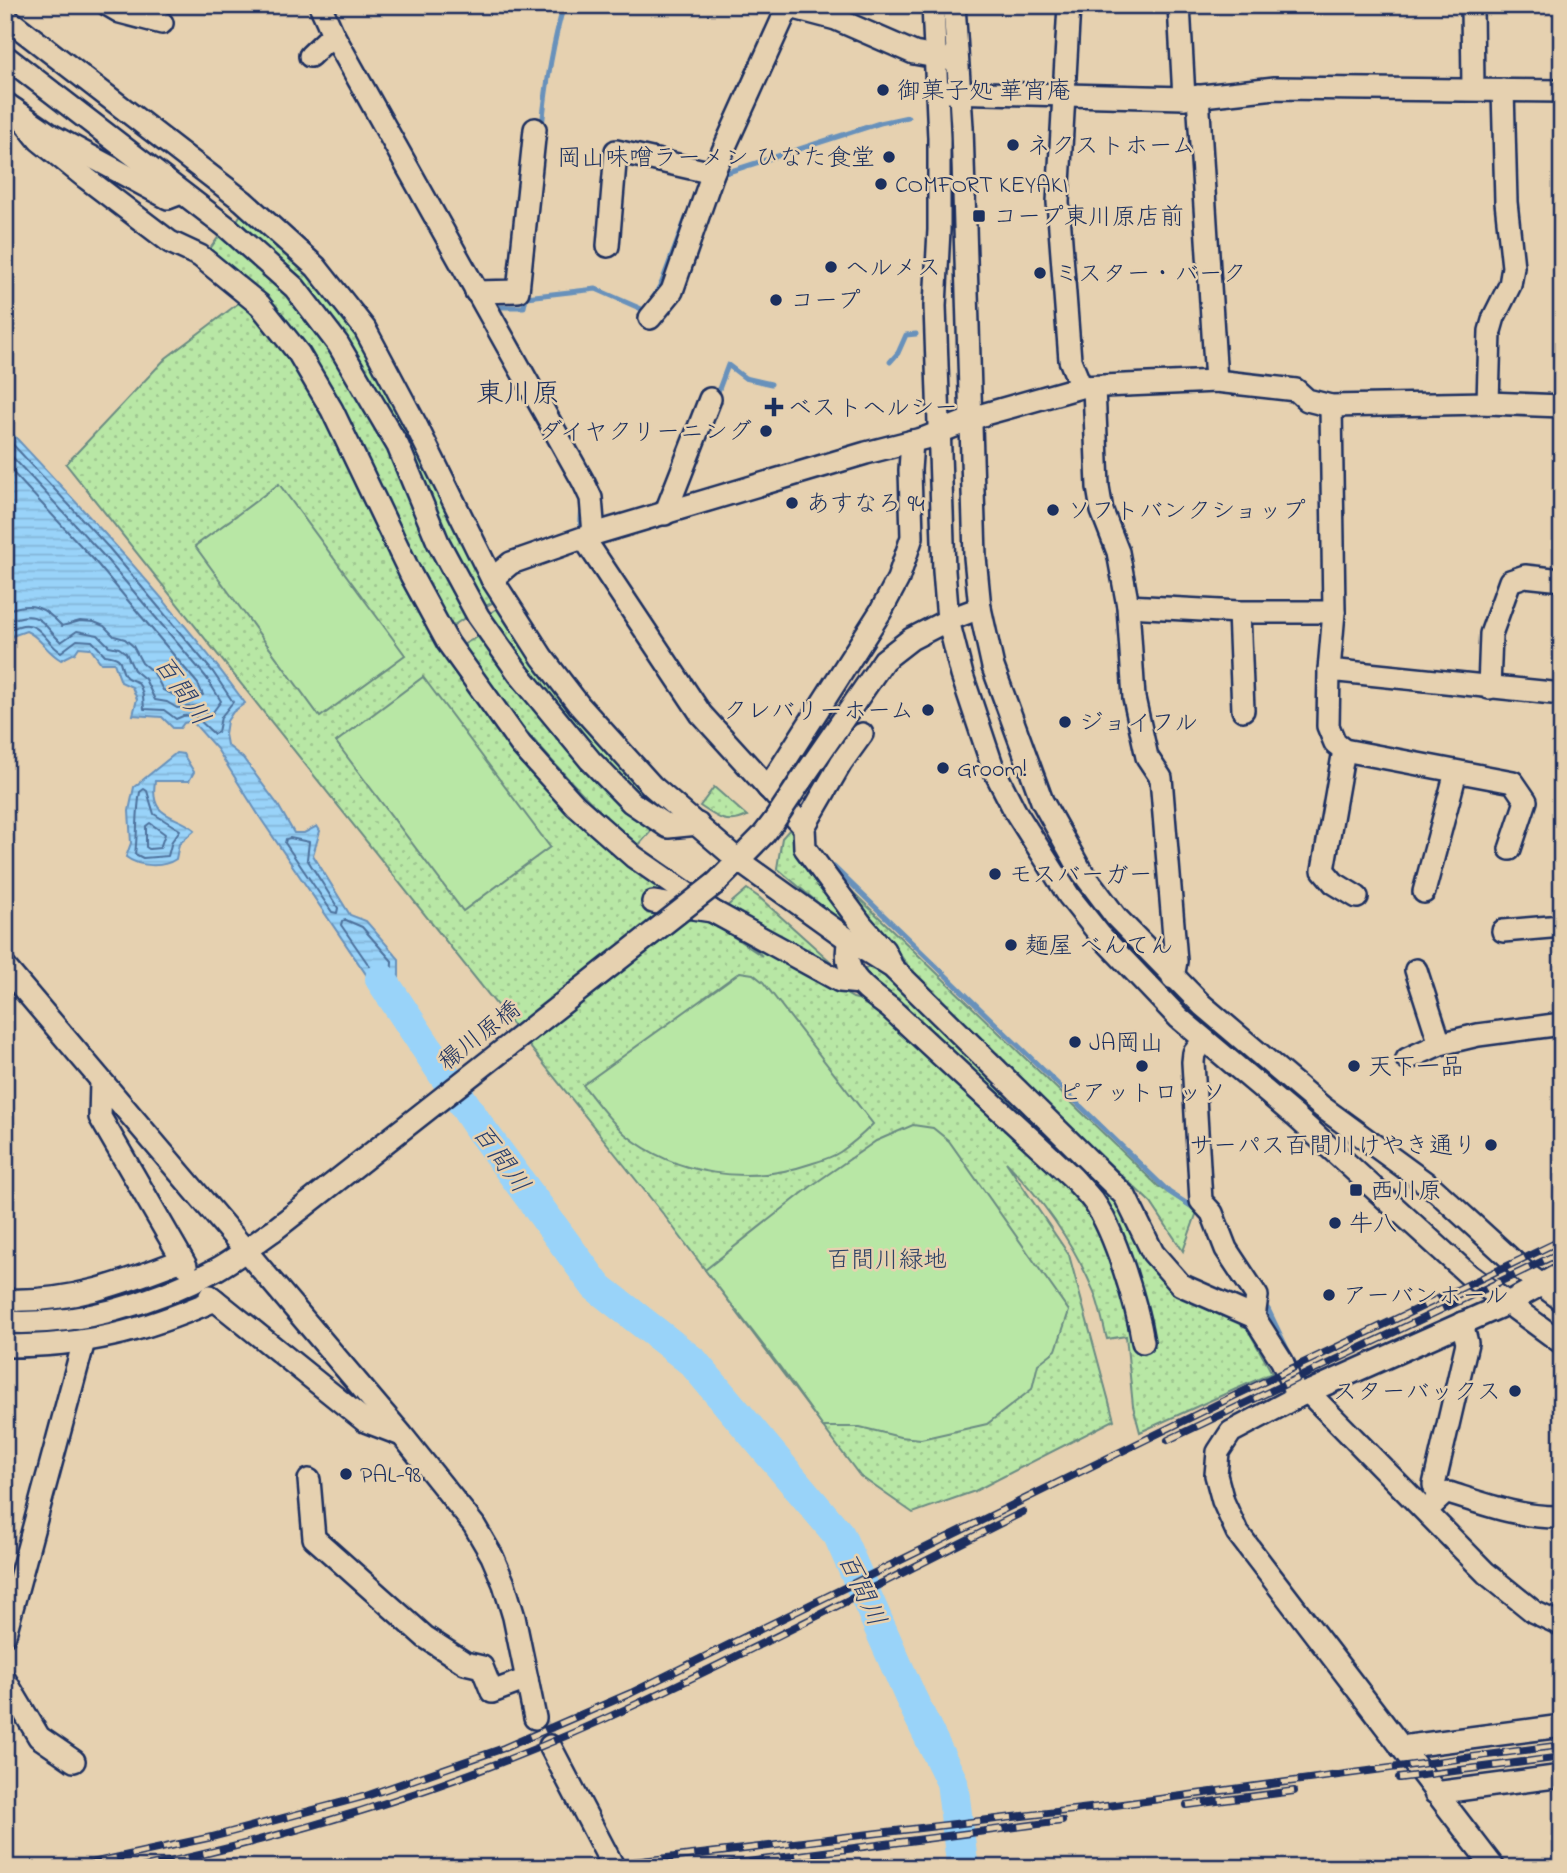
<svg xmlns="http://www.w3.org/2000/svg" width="1567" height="1873" font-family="'Indie Flower','Klee One',sans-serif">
	<defs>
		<pattern id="green-dots" width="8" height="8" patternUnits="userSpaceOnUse" patternTransform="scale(1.75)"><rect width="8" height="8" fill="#b8e7a5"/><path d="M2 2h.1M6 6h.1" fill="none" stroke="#9ec690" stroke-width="1.8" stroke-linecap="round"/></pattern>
		<pattern id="water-rules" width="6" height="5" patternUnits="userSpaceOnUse" patternTransform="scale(1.75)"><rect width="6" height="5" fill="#99d3f9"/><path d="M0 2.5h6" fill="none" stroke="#83b5d8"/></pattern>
	</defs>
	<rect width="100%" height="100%" fill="#e6d1b0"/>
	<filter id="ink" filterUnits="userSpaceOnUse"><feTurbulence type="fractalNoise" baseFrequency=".0143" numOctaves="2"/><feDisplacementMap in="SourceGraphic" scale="14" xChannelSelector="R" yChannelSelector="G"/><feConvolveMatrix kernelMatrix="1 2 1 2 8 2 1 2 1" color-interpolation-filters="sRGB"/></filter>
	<g filter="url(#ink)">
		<!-- green -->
		<g fill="url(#green-dots)" stroke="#6a8b82" stroke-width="2">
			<path d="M241 214 311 274 357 331 405 422 475 569 496 601 484 607 456 563 398 427 235 224Z"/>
			<path d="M220 235C259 269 300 301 330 344 385 425 427 527 469 615L448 629 356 441 207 253Z"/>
			<path d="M240 302 290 353 472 690 707 919 762 956 738 934 740 931 853 998 875 1003 1119 1229 889 997 866 972 865 968H872L887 978 1119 1205 1154 1268 1247 1328 1272 1373 1140 1432 1133 1406 1126 1336 1107 1339C1103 1324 1100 1307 1094 1292 1073 1242 1043 1200 1006 1162L1069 1255 1114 1420 975 1491 913 1513 860 1476 664 1215 66 464 166 358Z"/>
			<path d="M498 608 538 661 655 802 651 806C584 754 538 682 487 615Z"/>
			<path d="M484 633 653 829 637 847C572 787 512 719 461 646Z"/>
			<path d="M714 787 747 816C727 826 716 817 700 806Z"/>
			<path d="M789 830 797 836 861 936 839 921 777 868 782 838Z"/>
			<path d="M832 872 1158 1186 1197 1212 1183 1251 1151 1203 917 981C896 943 860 906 832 872Z"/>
			<path d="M747 889 760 898 840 970 725 908Z"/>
		</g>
		<!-- pitch -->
		<g fill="#b8e7a5" stroke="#6a8b82" stroke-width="2">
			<path d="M279 484 405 655 320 717 195 546Z"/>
			<path d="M423 677 550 847 463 911 336 742Z"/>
			<path d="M740 972 753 974 763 982 873 1124C863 1134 852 1144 840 1152 831 1158 820 1161 810 1164 749 1185 676 1176 625 1134 609 1120 596 1102 583 1085Z"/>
			<path d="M913 1125 933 1128 949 1141 1069 1311 1056 1350 1038 1364 1032 1389 987 1424 921 1439 900 1437 860 1427H823L780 1367 705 1270 814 1184 876 1141Z"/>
		</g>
		<!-- water -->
		<g fill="url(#water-rules)" stroke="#6791bb" stroke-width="2">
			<path d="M5 426C88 515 173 604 245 703L233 712 227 721 225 734 227 745 243 758 278 805 294 833H304L317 826 320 831 313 855 350 915 366 921 399 959V991L412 1013 395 1017 261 819 217 749 192 721 184 723 180 728H173L162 717 133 715 137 699 132 687 121 682 114 663H101L90 648 79 647 75 653 61 660C45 651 41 637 26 631L12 636 9 648 5 649Z"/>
			<path d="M176 753 183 754 194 772 189 781H155C149 820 175 813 195 830L179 844 176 859C163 868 139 867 126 857L131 843 129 811 134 787Z"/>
		</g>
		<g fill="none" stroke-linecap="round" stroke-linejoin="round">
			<!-- shore -->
			<g stroke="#4d719c" stroke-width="2">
				<path d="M5 436 109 548 213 672 233 702 221 717 218 732 214 734 194 715 183 716 176 719 164 710 144 709C143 700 144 689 137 682 134 680 129 680 126 677 116 664 128 658 105 655L92 641 77 640 61 652C46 644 40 619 19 626 13 628 9 629 5 635"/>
				<path d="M5 449 102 554 206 677 221 701 210 716 196 706 177 708 167 702 155 700 145 679 134 670 126 653 119 648 109 646 98 635 77 631 61 642C39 621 40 608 5 622"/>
				<path d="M5 464 94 560 198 684 203 695 179 697 163 690 154 673 142 663 133 646 125 639 114 636 104 626 94 622 80 621 62 626C43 606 32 601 5 611"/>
				<path d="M144 789 147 791 154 814 180 830 172 841 168 856 143 858 135 854C138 833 136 813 140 792Z"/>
				<path d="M150 823 165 834 160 848 149 849 146 847V826Z"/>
				<path d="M290 838 309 842 307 859 338 908 337 913 332 912 285 843 286 839Z"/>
				<path d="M346 920 362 927 392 961 391 991 386 990 341 925 342 921Z"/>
			</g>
			<!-- stream -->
			<g stroke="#6791bb" stroke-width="5">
				<path d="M542 127C546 85 552 46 564 5"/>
				<path d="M722 174 880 123 908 117"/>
				<path d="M651 302 662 282 686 218"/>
				<path d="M495 314 499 307H524L526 297 596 289 646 311"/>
				<path d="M890 362 898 353 906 335 916 334"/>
				<path d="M716 397 728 365 745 378 771 384"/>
				<path d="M580 533 582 505"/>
				<path d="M834 867 1169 1192 1197 1210"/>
				<path d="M1262 1305 1268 1309 1291 1357"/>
			</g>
			<!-- river -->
			<path stroke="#99d3f9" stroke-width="32" d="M381 979 479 1127 596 1286 693 1362 839 1535 910 1696 952 1782 962 1862 965 1868"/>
			<!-- minor-tunnel -->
			<path stroke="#bdb1a0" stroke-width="21" stroke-dasharray="21 10" stroke-linecap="butt" d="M535 1718 550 1746"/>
			<defs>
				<g id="minor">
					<path d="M108 5 120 12 162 23"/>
					<path d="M320 5 333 34 584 483 591 498 594 534"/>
					<path d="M783 5 836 19 914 53 947 59"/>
					<path d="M933 5 939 138V230L935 306 944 571 948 620 962 675 993 768 1015 811 1069 896 1100 935 1179 1018 1295 1116 1469 1275 1562 1343"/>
					<path d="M954 5 962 127 975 557 980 608 993 667 1042 801 1080 869 1116 917 1202 1005 1322 1107 1434 1189 1528 1275 1562 1300"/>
					<path d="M1069 5 1058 202 1070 360 1081 387"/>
					<path d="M1179 5 1184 98"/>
					<path d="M1472 5 1473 89"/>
					<path d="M5 17 243 201 316 267 365 329 415 423 492 579 542 657 579 705 652 786 739 861 849 940 892 967 1125 1196 1153 1253 1181 1285 1254 1317 1282 1361 1297 1397"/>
					<path d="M5 56 228 228 295 288 338 344 398 446 438 542 478 616 519 674 590 760 631 802 668 827 698 824"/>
					<path d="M310 56 333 34"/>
					<path d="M945 92 1184 98 1275 88 1562 91"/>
					<path d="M1198 96 1216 381"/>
					<path d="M5 103 15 110 39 140 86 178 170 242 200 256 260 305 299 354 332 410 411 575 448 643 521 745 575 805 634 857 712 911"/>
					<path d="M6 124 15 110 51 135 168 198 176 195"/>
					<path d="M608 246 616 151 713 173"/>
					<path d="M476 292 518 291 535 129"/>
					<path d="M650 318 672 291 713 173 788 7"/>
					<path d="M1094 387 1098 487 1102 511 1118 552 1128 606 1134 698 1147 757 1161 778 1176 961 1173 978"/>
					<path d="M1488 403 1490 331 1494 317 1510 285 1513 267 1506 202 1503 90"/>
					<path d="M1331 406 1334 612 1329 670 1562 694"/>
					<path d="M665 514 710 399"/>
					<path d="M587 538V543L701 714 804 827"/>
					<path d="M492 579 511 563 594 534 866 453 925 438 985 414 1081 387 1216 381 1296 390 1307 400 1331 406 1488 403 1562 406"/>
					<path d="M1128 606 1239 612H1334"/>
					<path d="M1239 612 1243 710"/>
					<path d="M1329 670 1328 726 1335 743 1344 750 1513 782 1526 801 1510 849"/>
					<path d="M1489 688 1491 634 1510 581 1525 576 1562 580"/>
					<path d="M862 734 841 763 804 827 805 848 862 925 884 950 890 962"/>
					<path d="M1344 750 1323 870 1334 883 1357 897"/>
					<path d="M800 782 884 660 911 639 948 620 980 608"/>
					<path d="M768 788 881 611 898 579 912 537 910 470 912 441"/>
					<path d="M716 883 764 834 774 821"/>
					<path d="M1424 892 1456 772"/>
					<path d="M653 902 712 911 840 981 860 983"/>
					<path d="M1503 931 1562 926"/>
					<path d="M849 940C840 975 866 989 890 1008L1072 1177C1079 1185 1087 1193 1094 1202 1115 1232 1137 1305 1143 1342"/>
					<path d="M5 967 402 1435 474 1525 492 1556 504 1584 514 1617 535 1718"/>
					<path d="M1416 970 1440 1044"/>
					<path d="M1204 1040 1194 1053 1193 1062 1201 1201 1212 1213 1226 1249 1257 1296 1254 1317"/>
					<path d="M1407 1059 1440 1044 1478 1035 1562 1024"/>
					<path d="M101 1082 100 1117 186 1266"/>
					<path d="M210 1296 365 1421 399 1434"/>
					<path d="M5 1300C70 1303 123 1283 182 1260"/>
					<path d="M5 1322C78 1326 153 1304 217 1269 237 1258 255 1243 274 1230"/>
					<path d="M5 1346C86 1346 141 1332 215 1300"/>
					<path d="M1308 1392 1486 1573 1534 1612 1562 1625"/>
					<path d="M309 1480 314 1538 425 1637 465 1663 482 1667 492 1692 527 1679"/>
					<path d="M1438 1499 1434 1485 1467 1343 1462 1323"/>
					<path d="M1429 1508 1443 1495 1449 1493C1487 1505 1522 1518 1562 1517"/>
					<path d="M5 1634 84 1341"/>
					<path d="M5 1680 39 1737 74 1761"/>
					<path d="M550 1746 614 1868"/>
					<path d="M1401 1747 1562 1726"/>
					<path d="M1435 1793 1562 1776"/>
					<path d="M1494 1868 1237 1532 1223 1501 1216 1475 1218 1452 1231 1432 1297 1397 1506 1304 1562 1273"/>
				</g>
			</defs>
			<!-- minor casing -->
			<use href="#minor" stroke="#1b2f5e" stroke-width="26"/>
			<!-- minor -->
			<use href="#minor" stroke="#e6d1b0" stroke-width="21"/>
			<defs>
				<g id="rail">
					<path d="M1168 1440 1562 1252"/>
					<path d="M1399 1778 1562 1757"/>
					<path d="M1187 1805 1294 1791"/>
					<path d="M69 1868 212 1837 366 1796 504 1748 631 1693 1236 1395 1562 1240"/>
					<path d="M141 1868C311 1832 484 1777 641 1702 770 1642 896 1575 1023 1512"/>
					<path d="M583 1868 1115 1805 1562 1745"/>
					<path d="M701 1868 1062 1821"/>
				</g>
			</defs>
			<!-- rail casing -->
			<use href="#rail" stroke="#1b2f5e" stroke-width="8"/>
			<!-- rail -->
			<use href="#rail" stroke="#e6d1b0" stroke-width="5" stroke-dasharray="16" stroke-linecap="butt"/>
			<defs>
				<g id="minor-bridge">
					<path d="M774 821 800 782"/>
					<path d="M274 1230 716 883"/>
				</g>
			</defs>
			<!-- minor-bridge casing -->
			<use href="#minor-bridge" stroke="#1b2f5e" stroke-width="26" stroke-linecap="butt"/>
			<!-- minor-bridge -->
			<use href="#minor-bridge" stroke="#e6d1b0" stroke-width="21"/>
		</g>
	</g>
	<!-- markers -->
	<g fill="#1b2f5e" stroke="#e6d1b0" stroke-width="2.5">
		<circle cx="883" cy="90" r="7"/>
		<circle cx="1013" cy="145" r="7"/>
		<circle cx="889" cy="157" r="7"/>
		<circle cx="881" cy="184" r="7"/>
		<rect x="972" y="209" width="14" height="14" rx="3.5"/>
		<circle cx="831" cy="267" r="7"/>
		<circle cx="1040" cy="273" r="7"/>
		<circle cx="776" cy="300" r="7"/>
		<path d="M770.5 396.5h7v7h7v7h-7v7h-7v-7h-7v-7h7z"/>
		<circle cx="766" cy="431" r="7"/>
		<circle cx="792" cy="503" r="7"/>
		<circle cx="1053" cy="510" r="7"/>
		<circle cx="928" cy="710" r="7"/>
		<circle cx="1065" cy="722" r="7"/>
		<circle cx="943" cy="768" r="7"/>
		<circle cx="995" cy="874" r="7"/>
		<circle cx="1011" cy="945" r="7"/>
		<circle cx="1075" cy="1042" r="7"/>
		<circle cx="1142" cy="1066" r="7"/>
		<circle cx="1354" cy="1066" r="7"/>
		<circle cx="1491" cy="1145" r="7"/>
		<rect x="1349" y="1183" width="14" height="14" rx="3.5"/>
		<circle cx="1335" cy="1223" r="7"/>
		<circle cx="1329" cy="1295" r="7"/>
		<circle cx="1515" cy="1391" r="7"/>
		<circle cx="346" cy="1474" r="7"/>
	</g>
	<g text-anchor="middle" stroke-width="5" stroke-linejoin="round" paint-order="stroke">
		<!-- poi labels -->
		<g font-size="24" fill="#1b2f5e" stroke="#e6d1b0" text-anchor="start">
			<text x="897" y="98">御菓子処 華宵庵</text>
			<text x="1027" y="153">ネクストホーム</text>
			<text x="875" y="165" text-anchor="end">岡山味噌ラーメン ひなた食堂</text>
			<text x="895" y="192">COMFORT KEYAKI</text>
			<text x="993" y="224">コープ東川原店前</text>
			<text x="845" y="275">ヘルメス</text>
			<text x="1054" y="281">ミスター・バーク</text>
			<text x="790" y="308">コープ</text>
			<text x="788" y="415">ベストヘルシー</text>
			<text x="752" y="439" text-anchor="end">ダイヤクリーニング</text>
			<text x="806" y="511">あすなろ 94</text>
			<text x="1067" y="518">ソフトバンクショップ</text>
			<text x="914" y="718" text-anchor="end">クレバリーホーム</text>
			<text x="1079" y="730">ジョイフル</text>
			<text x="957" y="776">Groom!</text>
			<text x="1009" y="882">モスバーガー</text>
			<text x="1025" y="953">麺屋 べんてん</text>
			<text x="1089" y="1050">JA岡山</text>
			<text x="1368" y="1074">天下一品</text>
			<text x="1142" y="1100" text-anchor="middle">ピアットロッソ</text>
			<text x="1477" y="1153" text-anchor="end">サーパス百間川けやき通り</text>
			<text x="1370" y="1198">西川原</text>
			<text x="1349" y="1231">牛八</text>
			<text x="1343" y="1303">アーバンホール</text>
			<text x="1501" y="1399" text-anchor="end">スターバックス</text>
			<text x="360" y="1482">PAL-98</text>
		</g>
		<!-- street labels -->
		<g font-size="24" fill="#1b2f5e" stroke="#e6d1b0">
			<text transform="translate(479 1035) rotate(-38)" y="8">穝川原橋</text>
		</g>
		<!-- park labels -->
		<g font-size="24" fill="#2b4165" stroke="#e6d1b0">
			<text x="887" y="1267">百間川緑地</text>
		</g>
		<!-- water labels -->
		<g font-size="26" font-style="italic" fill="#283f6e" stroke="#e6d1b0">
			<text transform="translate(183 690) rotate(56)" y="9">百間川</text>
			<text transform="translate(502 1158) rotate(54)" y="9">百間川</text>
			<text transform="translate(863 1589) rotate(65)" y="9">百間川</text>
		</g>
		<!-- quarter labels -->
		<g font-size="28" fill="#1b2f5e" stroke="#e6d1b0">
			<text x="518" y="402">東川原</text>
		</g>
	</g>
	<!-- margin -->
	<rect width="1567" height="1873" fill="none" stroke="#e6d1b0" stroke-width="28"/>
	<rect x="14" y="14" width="1539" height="1845" fill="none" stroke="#1b2f5e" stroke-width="2.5" filter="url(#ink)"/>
</svg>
